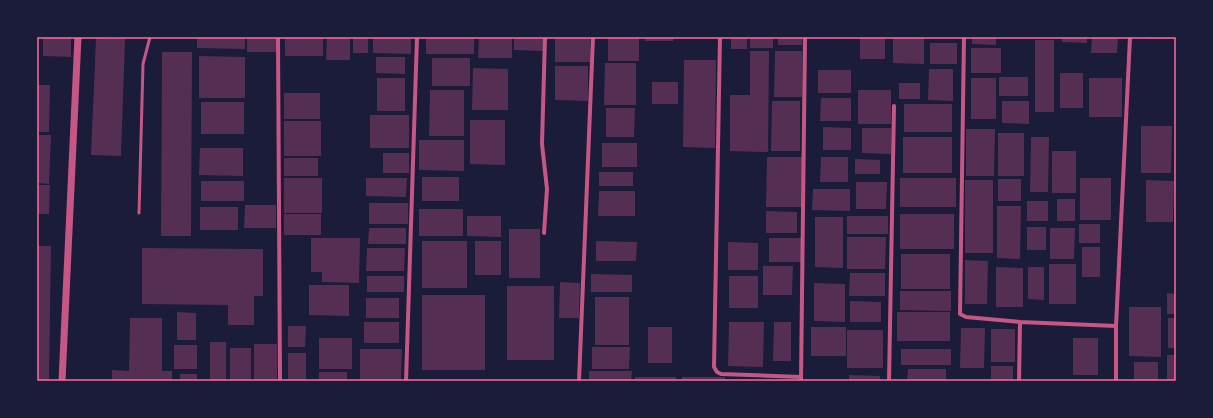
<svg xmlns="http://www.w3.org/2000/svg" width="1213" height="418" viewBox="0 0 1213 418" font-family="Commissioner,sans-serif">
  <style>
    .building { fill: #542f53 }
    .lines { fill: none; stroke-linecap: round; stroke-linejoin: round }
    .service { stroke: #c65784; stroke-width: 3 }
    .minor { stroke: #c65784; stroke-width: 4 }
    .tertiary { stroke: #c65784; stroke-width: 7 }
    .neatline { fill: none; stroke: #ff6b9d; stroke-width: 1.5 }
  </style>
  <rect width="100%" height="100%" fill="#1b1b3a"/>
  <path class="building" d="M43 37H71V57L43 56Z
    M197 37H245V49L197 48Z
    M247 37H277V52H247Z
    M285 37H323V56H285Z
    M327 37H350V60H326Z
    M353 37H368V53H353Z
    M373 37H411V54L373 53Z
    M426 37H474V54H426Z
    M479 37H512V58H478Z
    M514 37H543V51L514 50Z
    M555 37H590V62H555Z
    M608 37H639V61H608Z
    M645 37H674L673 41H645Z
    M731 37H747V49H731Z
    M750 37H773V48H750Z
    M778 37H802V45H778Z
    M860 37H885V59H860Z
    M893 37H924V64L893 63Z
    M972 37H996V45L972 44Z
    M1062 37H1087V43L1062 42Z
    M1092 37H1118L1117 53H1091Z
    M1147 37H1174V39H1147Z
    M96 38 125 39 121 156 91 155Z
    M1035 40H1054V112H1035Z
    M930 43H957V64H930Z
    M971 48H1001V73H971Z
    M750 51H769L768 152 730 151V95H750Z
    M775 51H802V97H774Z
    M162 52H192L191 236H161Z
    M199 56 245 57V98H199Z
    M376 57H405V74L376 73Z
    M432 58H470V86H432Z
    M684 60H716L715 148 683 147Z
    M605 63H636V105H604Z
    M555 66H588V101L555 100Z
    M473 68 508 69V110H472Z
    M929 69H953V101L928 100Z
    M818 70H851V93H818Z
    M1060 73H1083V108H1060Z
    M999 77H1028V96H999Z
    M377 78H405V111H377Z
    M971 78H996V119H971Z
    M1089 78H1122V117H1089Z
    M652 82H678V104H652Z
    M899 83H920V99H899Z
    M37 85H50L49 132H37Z
    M430 90H464V136H429Z
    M858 90H891V124H858Z
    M284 93H320V119H284Z
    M821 98H851V121H820Z
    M772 101H800V151H771Z
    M1002 101H1029V124L1002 123Z
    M201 102H244V134H201Z
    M904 104H952V132H904Z
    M606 108H635L634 137H606Z
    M370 115H409V148H370Z
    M470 120H505V165L470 164Z
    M284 121H321V156H284Z
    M1141 126H1172L1171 173H1141Z
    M823 127 851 128V150H823Z
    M862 128H891V154L862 153Z
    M966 129H995L994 176H966Z
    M998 133H1024V176H998Z
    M37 135H51L49 184 37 183Z
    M903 137H952V173H903Z
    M1031 137H1049L1048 192H1030Z
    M419 140H464V171L419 170Z
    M602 143H637V167H602Z
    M200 148H243V176L199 175Z
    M1052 151H1076V193H1052Z
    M383 153H409V173H383Z
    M767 157H802V207H766Z
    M821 157H848V182H820Z
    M284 158H318V176H284Z
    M855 159 880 160V174H855Z
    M599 172H633V186H599Z
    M422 177H459V201H422Z
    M284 178H322V213H284Z
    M366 178H407L406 197 366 196Z
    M900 178H956V207H900Z
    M1080 178H1111V220H1080Z
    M998 179H1021V201H998Z
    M965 180H993V253H965Z
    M1146 180 1174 181 1173 222H1146Z
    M201 181H244V201H201Z
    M856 182H887L886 209H856Z
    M37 185H50L49 214H37Z
    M813 189H850V211L812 210Z
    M599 191H635V216H598Z
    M1057 199H1075V221H1057Z
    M1027 201H1048V221H1027Z
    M369 203H408V224H369Z
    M245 205H276V228H244Z
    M997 206H1021L1020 259 997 258Z
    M200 207H238V230H200Z
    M419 209H463V236H419Z
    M766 211 797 212V233H766Z
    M284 214H321V235H284Z
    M900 214H954V249H900Z
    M467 216H501V237L467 236Z
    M847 216H888V234H847Z
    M815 217H843V268L815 267Z
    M1079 224H1100V243H1079Z
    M1027 227H1046V250H1027Z
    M369 228H406V244H368Z
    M1050 228H1075L1074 259H1050Z
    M509 229H540V278H509Z
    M847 237H886L885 269H847Z
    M311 238H360L359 283 322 282V272H311Z
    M769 238H803V262H769Z
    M422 241H467V288H422Z
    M475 241H501V275H475Z
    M596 241 637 242 636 261H596Z
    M728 242 758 243V270H728Z
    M37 246H51L49 381H37Z
    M1082 247H1100V277H1082Z
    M142 248 263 249V296H254V325H228V305L142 304Z
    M367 248H405L404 271H366Z
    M901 254H950V289H901Z
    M965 260 988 261 987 304H965Z
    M1049 264H1076V304H1049Z
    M763 266H793L792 295H763Z
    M996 267 1023 268V307H996Z
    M1028 267H1044V300L1028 299Z
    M850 273H885V296H849Z
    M591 274 632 275V292H591Z
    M367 276H404V292H367Z
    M729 276H758V308H729Z
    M560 282 580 283 579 318H559Z
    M814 283 845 284V322L814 321Z
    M309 285H349V316L309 315Z
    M507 286H554V360H507Z
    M900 291H951V311L900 310Z
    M1167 293 1176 294V314H1167Z
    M422 295H485V370H422Z
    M595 297H629V345H595Z
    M366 298H399V318H366Z
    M850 301 881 302V322H850Z
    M1129 307H1161V357L1129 356Z
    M177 312 196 313V340H177Z
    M897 312H950V341H897Z
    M130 318H162V371H172V381H112V370L129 371Z
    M1168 318H1176V348H1168Z
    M364 322H399V343H364Z
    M729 322H764L763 367 728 366Z
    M774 322H791V361H773Z
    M288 326H306L305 347H288Z
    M648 327H672V363H648Z
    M811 327H846V356H811Z
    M961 328H985L984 368H960Z
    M991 329H1015V362H991Z
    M847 330H883V368H847Z
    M319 338H352V369H319Z
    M1073 338H1098V375H1073Z
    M210 342H226V381H210Z
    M254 344H277V381H254Z
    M174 345H197V369H174Z
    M592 347H630L629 369H592Z
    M230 348H251V381H230Z
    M360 349H402L401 381H360Z
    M901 349H951V365H901Z
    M288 353H306V381H288Z
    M1167 355H1176V381H1167Z
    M1134 362H1158V381H1134Z
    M991 366H1013V381H991Z
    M908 369H946V381H907Z
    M589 371H632L631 381H589Z
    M319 372H347V381H319Z
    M180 374H197V381H180Z
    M849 375 880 376V381H849Z
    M635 377H676V381H635Z
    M682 377H725V381H682Z"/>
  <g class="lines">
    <path class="service" d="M139 213 143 64 150 37"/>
    <path class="minor" d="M278 37 280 381
      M720 37 714 367 717 372 721 374 801 377
      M964 37 960 314 966 317 1020 322 1116 326
      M544 233 547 189 542 144 545 37
      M406 381 417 37
      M579 381 593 37
      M801 381 805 37
      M889 381 894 106
      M1019 381 1020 322
      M1116 381V326L1130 37"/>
    <path class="tertiary" d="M62 381 78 37"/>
  </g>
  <rect width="1213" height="418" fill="none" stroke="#1b1b3a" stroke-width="76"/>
  <rect x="38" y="38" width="1137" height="342" class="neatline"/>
</svg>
